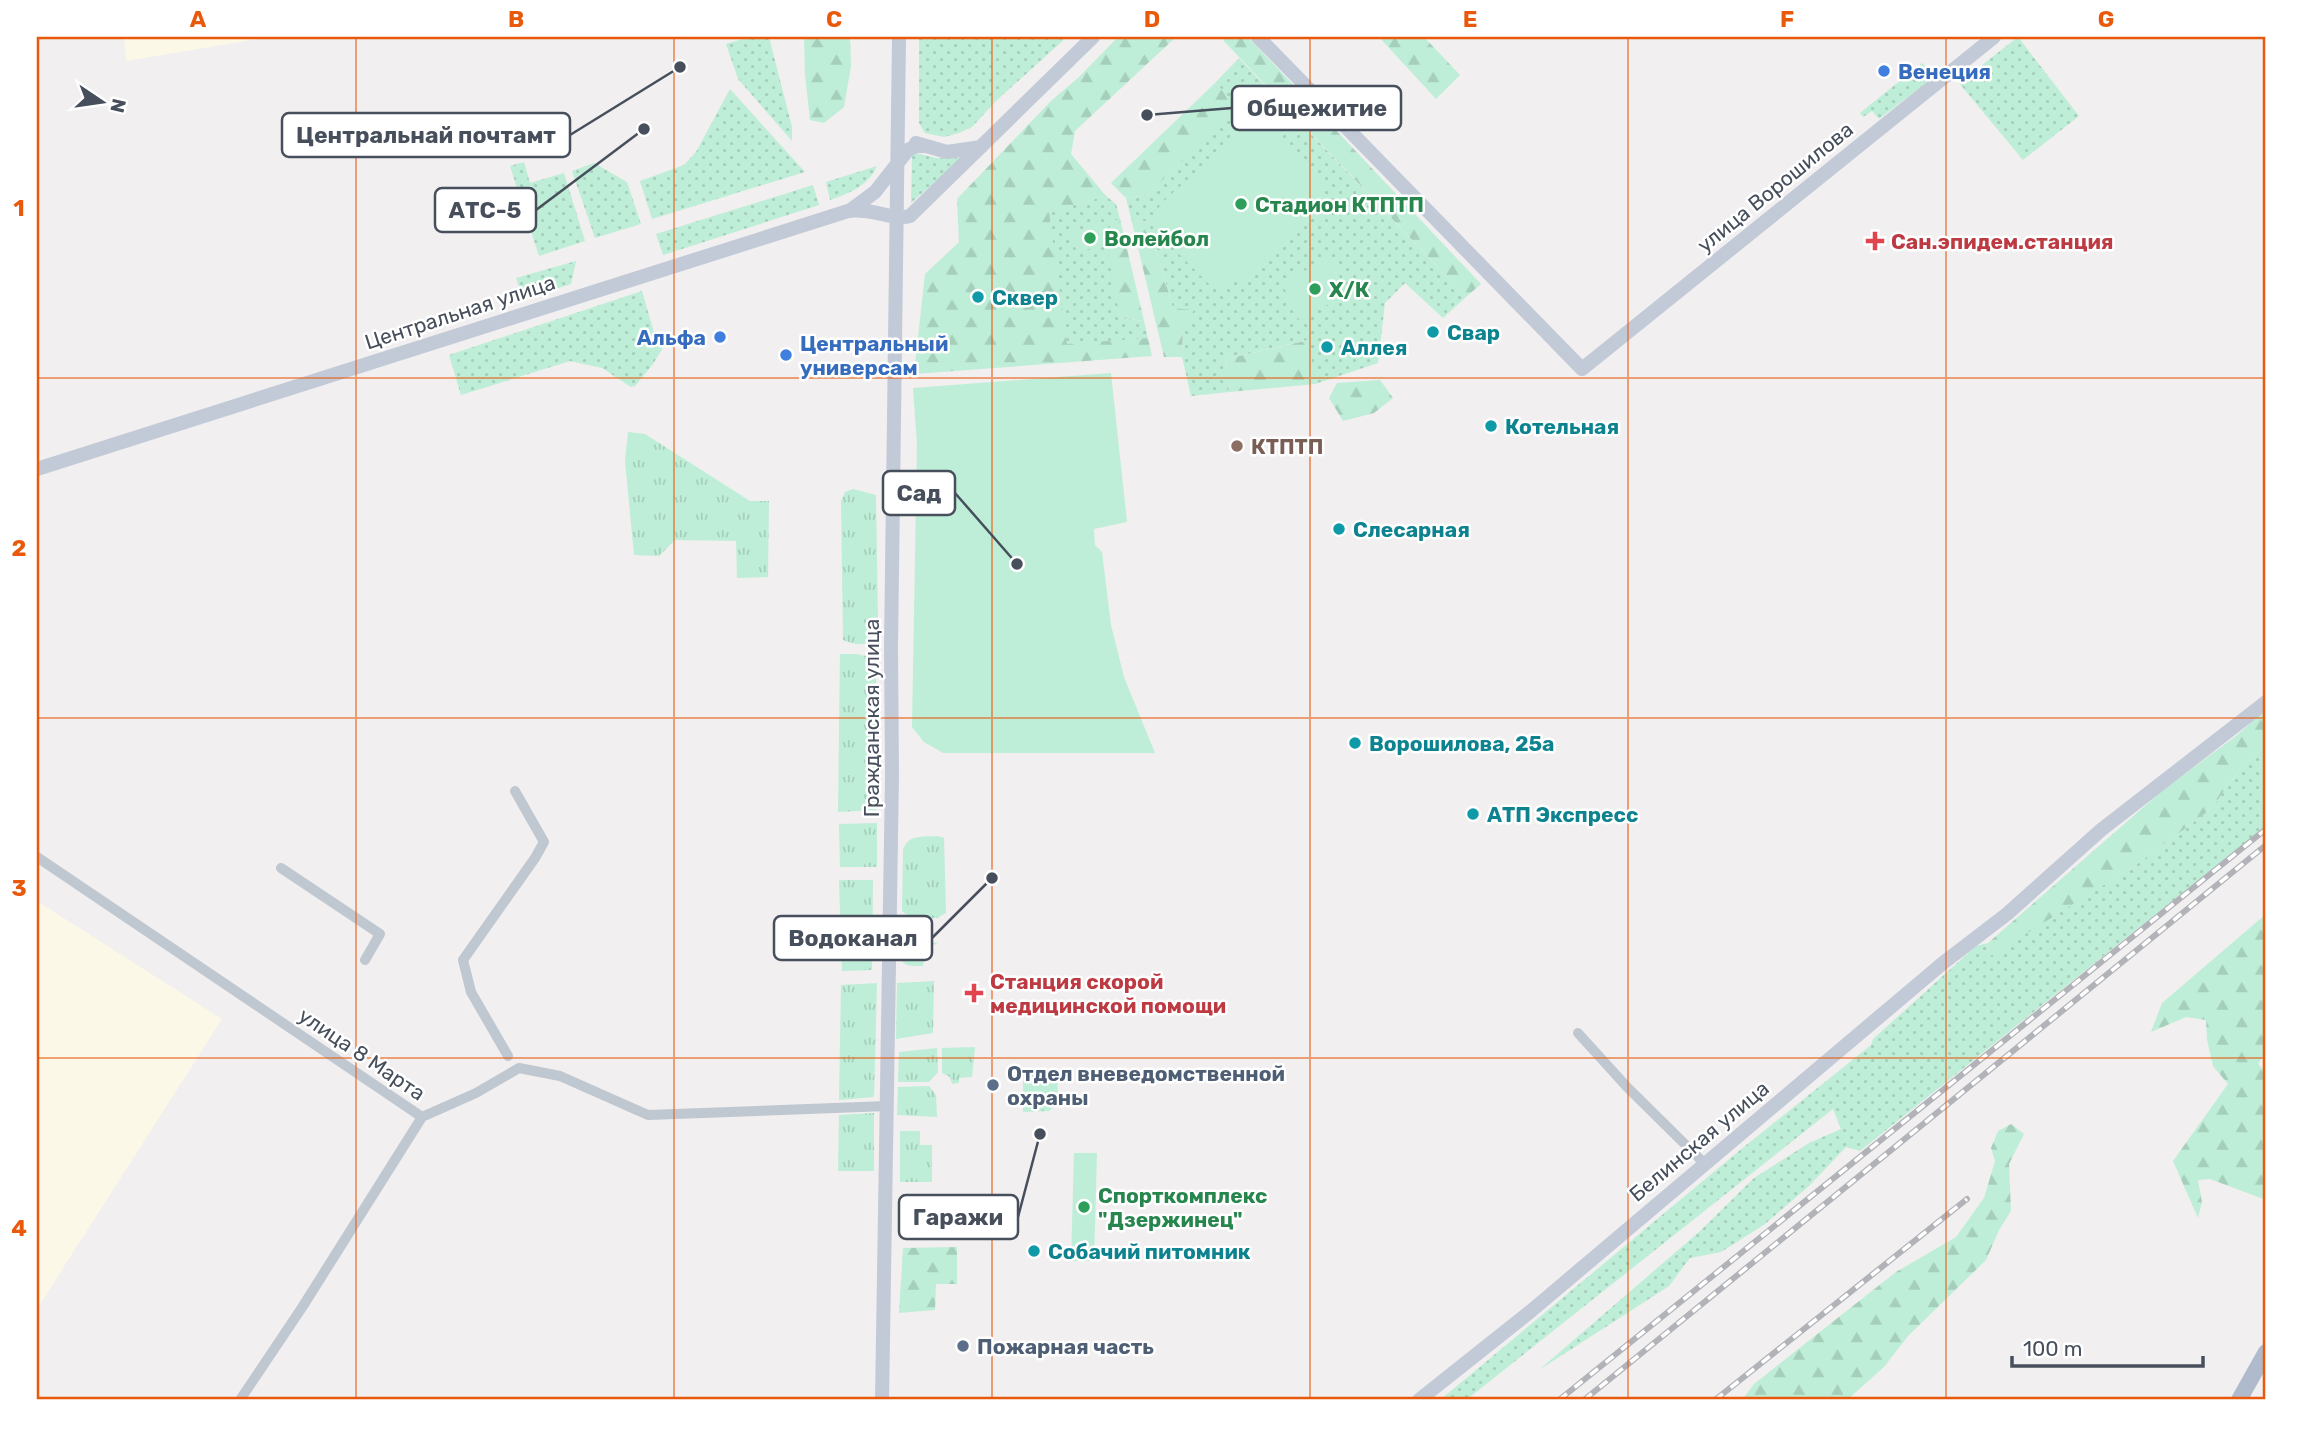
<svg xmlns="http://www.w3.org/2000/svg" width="2303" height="1437" viewBox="0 0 2303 1437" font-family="Rubik,sans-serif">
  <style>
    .commercial { fill: #fcf8e8 }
    .grass { fill: url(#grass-dots) }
    .forest { fill: url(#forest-firs) }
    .park { fill: url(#park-tufts) }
    .garden { fill: #beeed7 }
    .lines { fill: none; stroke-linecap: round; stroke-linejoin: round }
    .street { stroke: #bfc7d0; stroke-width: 10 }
    .secondary { stroke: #c2c9d7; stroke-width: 14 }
    .primary { stroke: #afbacd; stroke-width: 16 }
    .rail-casing { stroke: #b1b3b9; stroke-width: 6 }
    .rail { stroke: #fff; stroke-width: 3.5; stroke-dasharray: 10; stroke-linecap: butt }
    .grid { fill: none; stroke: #e8590c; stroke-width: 2; stroke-opacity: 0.55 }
    .shop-dot { fill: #3f7fe0; stroke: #fff; stroke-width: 2.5 }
    .leisure-dot { fill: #2e9e5b; stroke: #fff; stroke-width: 2.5 }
    .health-dot { fill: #e0444e; stroke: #fff; stroke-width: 2.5 }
    .culture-dot { fill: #0f9aa8; stroke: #fff; stroke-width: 2.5 }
    .education-dot { fill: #8d6e63; stroke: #fff; stroke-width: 2.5 }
    .service-dot { fill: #5c6f8a; stroke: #fff; stroke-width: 2.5 }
    .labels { text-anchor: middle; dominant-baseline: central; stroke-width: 5; stroke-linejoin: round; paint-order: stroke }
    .shop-label { font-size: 21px; font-weight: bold; fill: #366cbe; stroke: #fff; text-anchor: start }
    .street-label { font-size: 21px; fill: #474f5c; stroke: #fff }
    .leisure-label { font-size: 21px; font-weight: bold; fill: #27864d; stroke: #fff; text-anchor: start }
    .health-label { font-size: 21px; font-weight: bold; fill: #be3a42; stroke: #fff; text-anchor: start }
    .culture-label { font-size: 21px; font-weight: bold; fill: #0d838f; stroke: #fff; text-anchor: start }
    .education-label { font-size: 21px; font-weight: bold; fill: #785e54; stroke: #fff; text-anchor: start }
    .service-label { font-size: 21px; font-weight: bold; fill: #4e5e75; stroke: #fff; text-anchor: start }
    .leader { fill: none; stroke: #474f5c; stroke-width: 2.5 }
    .callout-dot { fill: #474f5c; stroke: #fff; stroke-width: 2.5 }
    .callout { fill: #fff; stroke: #474f5c; stroke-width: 2.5 }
    .callout-label { font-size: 23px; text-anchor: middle; font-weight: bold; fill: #474f5c }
    .neatline { fill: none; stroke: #e8590c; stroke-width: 2.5 }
    .grid-label { font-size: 23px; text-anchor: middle; font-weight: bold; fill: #e8590c }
  </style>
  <defs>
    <pattern id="grass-dots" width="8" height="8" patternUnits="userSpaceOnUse" patternTransform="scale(1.75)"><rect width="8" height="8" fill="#beeed7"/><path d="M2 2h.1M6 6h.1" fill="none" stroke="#a5cebb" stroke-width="1.8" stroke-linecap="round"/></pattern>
    <pattern id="forest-firs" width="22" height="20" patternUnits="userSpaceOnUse" patternTransform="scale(1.75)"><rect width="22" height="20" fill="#beeed7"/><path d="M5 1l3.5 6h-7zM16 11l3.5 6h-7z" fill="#a5cebb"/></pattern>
    <pattern id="park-tufts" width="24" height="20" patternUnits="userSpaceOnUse" patternTransform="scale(1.75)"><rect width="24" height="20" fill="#beeed7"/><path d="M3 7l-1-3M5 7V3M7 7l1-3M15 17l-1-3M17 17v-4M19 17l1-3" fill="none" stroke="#a5cebb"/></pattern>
  </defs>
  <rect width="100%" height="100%" fill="#f1efef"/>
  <path class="commercial" d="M124 37H270L126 61Z
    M37 901 222 1019 37 1309Z"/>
  <path class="grass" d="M749 37H769L792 127V141L738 79 726 44Z
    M919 37H1067L997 100 972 127 959 133 944 137 925 133 919 123Z
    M2018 37 2079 116 2023 160 1959 83Z
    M1239 58 1466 297 1443 318 1405 283 1385 303 1378 363 1315 384 1308 340 1226 359 1229 392 1191 396 1182 357 1183 327 1173 308 1148 221 1132 222 1126 198 1147 195 1238 107 1215 83Z
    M1922 63 1929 70 1930 80 1879 119 1872 111 1863 117 1860 113Z
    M730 89 805 172 652 219 640 181 684 165 696 152Z
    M912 152 936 158H962L911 203Z
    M524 162 530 183 564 173 585 241 539 256 510 166Z
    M594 163 627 182 641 224 595 238 572 171Z
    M877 166C868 186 850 193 830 200L826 182Z
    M813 185 819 205 663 255 656 234Z
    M1106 196 1116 204 1120 219 1112 222 1120 318 1144 321 1148 338 1067 345 1048 212Z
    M576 261 571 284 523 300 516 278Z
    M642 291 655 336 672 333 653 364 635 386 631 387 602 368 570 361 461 395 449 355Z
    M2266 745V826L1860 1151 1846 1147 1809 1186 1765 1224 1721 1252 1690 1258 1669 1286 1539 1370 1699 1232 1754 1178 1809 1143 1841 1129 1833 1109 1466 1400H1440L1739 1151 1871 1045 1873 1039 1976 946 1988 943 1989 956 2134 866 2186 828 2212 808 2239 770Z"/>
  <path class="forest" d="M804 37H850L851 66 844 107 824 123 810 120 805 75Z
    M1118 37H1176L1075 131 1071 154 1106 196 1049 212 1067 344 1148 338 1152 356 914 374 925 274 959 242 957 199 1052 100 1078 78Z
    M1226 37H1248L1481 284 1466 297 1223 40Z
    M1379 37H1424L1460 75 1436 99Z
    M1215 83 1239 107 1147 195 1126 198 1111 183Z
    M1120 219 1144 321 1120 318 1105 238 1112 222Z
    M1148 221 1173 308 1194 310 1183 327 1182 357H1164L1132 222Z
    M1309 340 1315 384 1229 392 1226 359Z
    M1380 380 1393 398 1374 413 1343 421 1329 398 1337 383Z
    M2266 709V745L2239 770 2212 808 2186 828 2134 866 1989 957 1988 943 2162 791 2236 736Z
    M2266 914V1052L2258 1064 2266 1072V1200L2210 1179 2198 1180 2202 1202 2198 1218 2173 1161 2228 1084 2213 1066 2207 1040 2206 1020 2186 1017 2151 1032 2162 1003Z
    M2011 1124 2024 1134 2009 1164 2011 1211 1999 1230 1986 1260 1908 1336 1884 1367 1847 1400H1742L1754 1384 1896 1272 1956 1237 1984 1198 1995 1161 1991 1148 1998 1131Z
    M957 1247V1284H936L935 1310 899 1313 903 1248Z"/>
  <path class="park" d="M628 432 645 434 750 501H769L768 577 737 578 736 541 675 540 659 556 634 555 625 461Z
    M853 489 876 495 878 622C873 644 865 649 843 640L841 501 845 492Z
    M840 654H856L876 658 877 810 838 812Z
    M877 823V867H840L839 824Z
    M938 836 944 838 946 913 937 918 912 919 902 911 903 850C908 834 923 837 938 836Z
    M839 880H873L872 970 842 971Z
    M903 939 938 943 925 949 923 966C898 967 899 961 903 939Z
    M934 981 933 1033 896 1039 897 983Z
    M877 983 874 1097 839 1100 841 985Z
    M975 1047 972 1077 959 1078V1083L952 1084 950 1077 942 1073V1048Z
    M937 1048 938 1072 929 1082H898L899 1052Z
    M1023 1069H1057L1058 1104 1049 1111 1023 1112Z
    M929 1086 936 1095 937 1117 897 1115 898 1087Z
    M874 1113V1171H838L839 1115Z
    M900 1131H920V1145H932V1182H900Z
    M932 1195 933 1234 902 1236V1196Z"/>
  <path class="garden" d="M1262 121 1322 185 1324 193 1323 202 1241 280 1220 287 1209 284 1163 238 1156 218 1159 207 1166 199 1247 126Z
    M1106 222 1110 242 1077 253 1071 233Z
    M1330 257 1348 294 1299 320 1282 283Z
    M1111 373 1127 522 1094 529 1095 545 1102 552 1111 625 1124 677 1155 753H943L924 742 912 727 917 445 913 388Z
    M1074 1153H1097L1094 1261H1071Z"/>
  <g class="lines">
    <path class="street" d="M37 857 422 1117 303 1306 240 1400
      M281 868 380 934 365 960
      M1578 1033 1627 1087 1705 1164
      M508 1056 471 992 463 960 535 858 544 842 515 791
      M422 1117 476 1093 519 1068 560 1076 648 1115 887 1106"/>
    <path class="secondary" d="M1258 37 1582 369 1994 37
      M916 143 947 152 981 147
      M852 209 875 192 908 150 916 146H924
      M37 469 848 211C870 207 893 221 910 216L1093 37
      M882 1400 892 776 891 647 899 37
      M1419 1400 1531 1311 1943 963 2007 914 2101 830 2266 702"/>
    <path class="primary" d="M2239 1400 2266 1352"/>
    <defs>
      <path id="rail" d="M1559 1400 2266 829
        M1584 1400 2266 845
        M1715 1400 1967 1199"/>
    </defs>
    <use href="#rail" class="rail-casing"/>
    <use href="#rail" class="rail"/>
  </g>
  <path class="grid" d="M356 37V1400M674 37V1400M992 37V1400M1310 37V1400M1628 37V1400M1946 37V1400M37 378H2266M37 718H2266M37 1058H2266"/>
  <g class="shop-dot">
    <circle cx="1884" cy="71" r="7"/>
    <circle cx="720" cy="337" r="7"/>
    <circle cx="786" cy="355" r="7"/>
  </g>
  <g class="leisure-dot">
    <circle cx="1241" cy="204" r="7"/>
    <circle cx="1090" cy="238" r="7"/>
    <circle cx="1315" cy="289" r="7"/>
    <circle cx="1084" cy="1207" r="7"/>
  </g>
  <g class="health-dot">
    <path d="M1871.5 230.5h7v7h7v7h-7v7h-7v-7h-7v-7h7z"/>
    <path d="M970.5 982.5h7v7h7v7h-7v7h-7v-7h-7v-7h7z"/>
  </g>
  <g class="culture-dot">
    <circle cx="978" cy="297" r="7"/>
    <circle cx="1433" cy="332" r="7"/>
    <circle cx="1327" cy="347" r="7"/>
    <circle cx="1491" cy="426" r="7"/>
    <circle cx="1339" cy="529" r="7"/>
    <circle cx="1355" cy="743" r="7"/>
    <circle cx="1473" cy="814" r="7"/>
    <circle cx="1034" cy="1251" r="7"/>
  </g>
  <circle class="education-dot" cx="1237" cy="446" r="7"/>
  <g class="service-dot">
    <circle cx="993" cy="1085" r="7"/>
    <circle cx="963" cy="1346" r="7"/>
  </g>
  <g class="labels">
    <g class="shop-label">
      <text x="1898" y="71">Венеция</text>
      <text x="706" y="337" text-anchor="end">Альфа</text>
      <text x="800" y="343">Центральный<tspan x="800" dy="24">универсам</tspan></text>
    </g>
    <g class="street-label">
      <text transform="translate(1775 187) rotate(-39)">улица Ворошилова</text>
      <text transform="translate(460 312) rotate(-18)">Центральная улица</text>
      <text transform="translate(871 718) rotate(-90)">Гражданская улица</text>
      <text transform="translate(362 1054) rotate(34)">улица 8 Марта</text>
      <text transform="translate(1699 1141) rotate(-40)">Белинская улица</text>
    </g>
    <g class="leisure-label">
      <text x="1255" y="204">Стадион КТПТП</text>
      <text x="1104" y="238">Волейбол</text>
      <text x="1329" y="289">Х/К</text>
      <text x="1098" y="1195">Спорткомплекс<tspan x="1098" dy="24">"Дзержинец"</tspan></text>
    </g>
    <g class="health-label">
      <text x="1891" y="241">Сан.эпидем.станция</text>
      <text x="990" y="981">Станция скорой<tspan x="990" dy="24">медицинской помощи</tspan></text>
    </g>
    <g class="culture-label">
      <text x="992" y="297">Сквер</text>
      <text x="1447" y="332">Свар</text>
      <text x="1341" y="347">Аллея</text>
      <text x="1505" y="426">Котельная</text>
      <text x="1353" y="529">Слесарная</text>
      <text x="1369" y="743">Ворошилова, 25а</text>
      <text x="1487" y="814">АТП Экспресс</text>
      <text x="1048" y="1251">Собачий питомник</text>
    </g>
    <g class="education-label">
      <text x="1251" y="446">КТПТП</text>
    </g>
    <g class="service-label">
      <text x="1007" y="1073">Отдел вневедомственной<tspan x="1007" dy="24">охраны</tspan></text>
      <text x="977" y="1346">Пожарная часть</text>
    </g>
  </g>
  <path class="leader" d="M1147 115L1232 108M680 67L570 135M644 129L536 210M1017 564L955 493M992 878L932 938M1040 1134L1018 1217"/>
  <g class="callout-dot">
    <circle cx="1147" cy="115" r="7"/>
    <circle cx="680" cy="67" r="7"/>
    <circle cx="644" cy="129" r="7"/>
    <circle cx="1017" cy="564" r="7"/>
    <circle cx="992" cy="878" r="7"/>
    <circle cx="1040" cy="1134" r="7"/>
  </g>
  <g class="callout">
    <rect x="1232" y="86" width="169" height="44" rx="7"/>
    <rect x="282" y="113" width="288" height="44" rx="7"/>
    <rect x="435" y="188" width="101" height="44" rx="7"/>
    <rect x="883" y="471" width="72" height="44" rx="7"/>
    <rect x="774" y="916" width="158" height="44" rx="7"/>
    <rect x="899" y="1195" width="119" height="44" rx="7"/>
  </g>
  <g class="callout-label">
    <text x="1317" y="116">Общежитие</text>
    <text x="426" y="143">Центральнай почтамт</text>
    <text x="485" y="218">АТС-5</text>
    <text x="919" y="501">Сад</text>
    <text x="853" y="946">Водоканал</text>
    <text x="958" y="1225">Гаражи</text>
  </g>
  <rect width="2303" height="1437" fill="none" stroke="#ffffff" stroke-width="77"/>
  <g transform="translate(102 102) rotate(103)" stroke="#ffffff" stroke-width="5" paint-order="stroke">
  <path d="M0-5L12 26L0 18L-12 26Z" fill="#474f5c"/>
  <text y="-10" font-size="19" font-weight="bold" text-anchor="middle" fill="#474f5c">N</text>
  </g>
  <path d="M2012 1356v10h191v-10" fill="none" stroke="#474f5c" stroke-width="3.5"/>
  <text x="2023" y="1356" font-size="21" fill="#474f5c" stroke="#ffffff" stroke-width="5" paint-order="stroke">100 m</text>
  <rect x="38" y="38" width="2226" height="1360" class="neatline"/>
  <g class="grid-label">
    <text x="198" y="27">A</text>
    <text x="516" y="27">B</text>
    <text x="834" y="27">C</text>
    <text x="1152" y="27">D</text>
    <text x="1470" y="27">E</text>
    <text x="1787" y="27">F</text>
    <text x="2106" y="27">G</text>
    <text x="19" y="216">1</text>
    <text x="19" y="556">2</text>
    <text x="19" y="896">3</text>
    <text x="19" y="1236">4</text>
  </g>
</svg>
